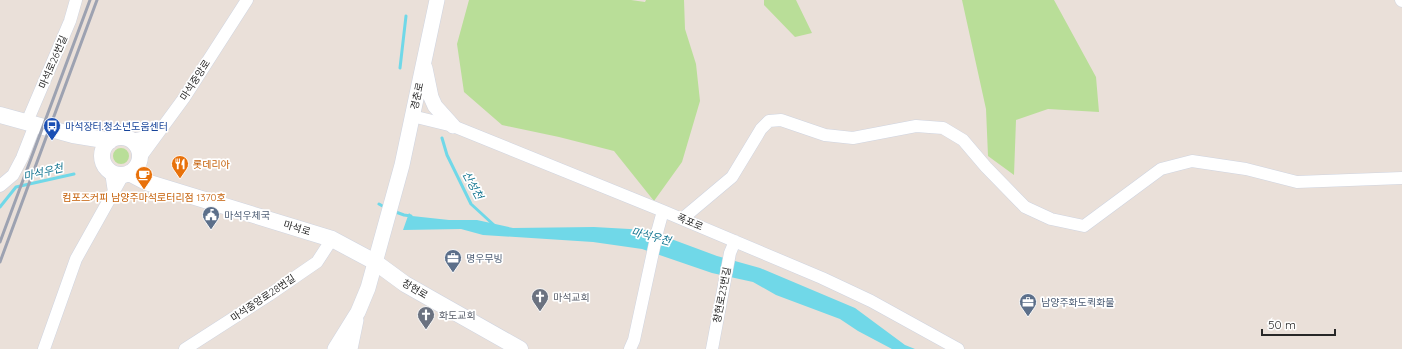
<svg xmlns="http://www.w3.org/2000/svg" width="1402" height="349" viewBox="0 0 1402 349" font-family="Quicksand,'Noto Sans KR',sans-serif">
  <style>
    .green { fill: #b9de98 }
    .water { fill: #70d8e8 }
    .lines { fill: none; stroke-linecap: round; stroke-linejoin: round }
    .stream { stroke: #70d8e8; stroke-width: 3 }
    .minor-casing { stroke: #cfd4e0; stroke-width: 13 }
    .tertiary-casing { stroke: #cfd4e0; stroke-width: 16 }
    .secondary-casing { stroke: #cfd4e0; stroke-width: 17 }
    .minor { stroke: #fff; stroke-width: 12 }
    .tertiary { stroke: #fff; stroke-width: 15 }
    .secondary { stroke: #fff; stroke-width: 16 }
    .rail { stroke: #9da2b1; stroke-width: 3 }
    .labels { text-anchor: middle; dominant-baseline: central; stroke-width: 3.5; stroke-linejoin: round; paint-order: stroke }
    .street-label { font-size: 10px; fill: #272727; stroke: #fff }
    .transit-label { font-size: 10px; fill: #164399; stroke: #fff; text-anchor: start }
    .food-label { font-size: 10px; fill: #c56008; stroke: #fff; text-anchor: start }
    .service-label { font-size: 10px; fill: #4e5e75; stroke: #fff; text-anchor: start }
    .worship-label { font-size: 10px; fill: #5b616d; stroke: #fff; text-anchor: start }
    .water-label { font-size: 11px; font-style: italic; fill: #137590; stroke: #fff }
  </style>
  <rect width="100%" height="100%" fill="#eae0d9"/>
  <path class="green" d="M469 0H631L645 2 646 0H684L685 29 696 64 700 101 682 162 654 201 614 151 559 137 502 125 464 92 457 44Z
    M764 0H796L812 33 795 37 764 5Z
    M962 0H1054L1096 77 1099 112 1048 109 1016 120 1014 175 988 156 986 109Z
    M113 156a8 8 0 1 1 16 0a8 8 0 1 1-16 0Z"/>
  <path class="water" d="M409 213 412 216 449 220H477L513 228 594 227 647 230 717 256 760 268 855 308 905 345 915 349H892L858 331 840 319 776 295 753 282 712 273 642 249 593 242 483 235 461 229 403 230Z"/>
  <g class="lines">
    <path class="stream" d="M400 68 406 16
      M442 138 447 155 471 204 495 226
      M379 204 386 208
      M0 207 16 187 74 174
      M393 211 404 215 411 216"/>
    <defs>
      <path id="minor" d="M1401 0 1402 1
        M412 116 453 126 663 211 822 278 871 301 958 349
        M27 122 70 21 76 0
        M131 140 154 135 160 130
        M140 158 184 98 247 0
        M111 172 114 192
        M0 186 13 175 22 158 35 125
        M682 219 732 177 761 129 769 121 781 120 825 135 853 138 916 126 943 128 963 140 986 167 1025 207 1051 219 1084 226 1161 169 1192 161 1246 169 1297 182 1402 178
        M44 349 76 259 123 175
        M185 349 269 295 317 262 332 239
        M630 349 634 340 658 229 663 211
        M712 349 730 253 735 241"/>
      <path id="tertiary" d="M425 68 431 97 435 106 453 126
        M335 349 358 312 368 288 402 165 437 0
        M350 349 356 320"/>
      <path id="secondary" d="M0 115 73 135 110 141
        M102 156a19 19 0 1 1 38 0a19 19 0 1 1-38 0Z
        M129 173 146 182 332 239 375 262 405 284 520 349"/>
    </defs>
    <use href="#minor" class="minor-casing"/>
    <use href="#tertiary" class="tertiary-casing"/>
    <use href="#secondary" class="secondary-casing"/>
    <use href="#minor" class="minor"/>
    <use href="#tertiary" class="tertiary"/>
    <use href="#secondary" class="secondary"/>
    <path class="rail" d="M0 242 90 0
      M0 262 97 0"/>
  </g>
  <defs>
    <symbol id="bus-pin" viewBox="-11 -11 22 30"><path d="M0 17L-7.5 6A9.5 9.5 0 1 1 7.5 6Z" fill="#1a4fb4" stroke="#fff"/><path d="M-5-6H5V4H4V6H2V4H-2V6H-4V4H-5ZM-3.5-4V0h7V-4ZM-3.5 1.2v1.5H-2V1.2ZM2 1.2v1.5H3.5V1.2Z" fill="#fff"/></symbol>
    <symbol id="restaurant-pin" viewBox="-11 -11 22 30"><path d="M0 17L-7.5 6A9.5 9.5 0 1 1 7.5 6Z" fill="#e8710a" stroke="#fff"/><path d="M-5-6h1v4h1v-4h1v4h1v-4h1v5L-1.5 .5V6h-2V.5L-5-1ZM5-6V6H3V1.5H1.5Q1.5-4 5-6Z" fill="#fff"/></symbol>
    <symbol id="cafe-pin" viewBox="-11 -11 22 30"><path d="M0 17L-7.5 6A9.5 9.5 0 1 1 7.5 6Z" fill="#e8710a" stroke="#fff"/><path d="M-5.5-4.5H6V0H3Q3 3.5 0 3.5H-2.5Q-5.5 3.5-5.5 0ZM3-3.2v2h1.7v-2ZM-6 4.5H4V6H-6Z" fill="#fff"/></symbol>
    <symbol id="civic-pin" viewBox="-11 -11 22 30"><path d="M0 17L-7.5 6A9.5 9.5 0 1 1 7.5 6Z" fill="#5c6f8a" stroke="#fff"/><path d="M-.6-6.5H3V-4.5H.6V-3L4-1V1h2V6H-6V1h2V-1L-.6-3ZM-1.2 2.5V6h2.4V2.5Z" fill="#fff"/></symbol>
    <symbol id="office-pin" viewBox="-11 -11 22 30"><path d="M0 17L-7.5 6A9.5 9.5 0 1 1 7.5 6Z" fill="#5c6f8a" stroke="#fff"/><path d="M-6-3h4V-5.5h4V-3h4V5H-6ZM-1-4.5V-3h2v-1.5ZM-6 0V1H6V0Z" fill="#fff"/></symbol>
    <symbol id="church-pin" viewBox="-11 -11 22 30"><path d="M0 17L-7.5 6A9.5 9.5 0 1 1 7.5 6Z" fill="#6b7280" stroke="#fff"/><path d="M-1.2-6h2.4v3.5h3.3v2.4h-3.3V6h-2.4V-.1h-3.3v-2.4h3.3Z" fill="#fff"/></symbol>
  </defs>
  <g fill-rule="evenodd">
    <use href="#bus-pin" x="42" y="116" width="20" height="27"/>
    <use href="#restaurant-pin" x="170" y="154" width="20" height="27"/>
    <use href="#cafe-pin" x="134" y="165" width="20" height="27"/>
    <use href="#civic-pin" x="201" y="205" width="20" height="27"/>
    <use href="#office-pin" x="443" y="248" width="20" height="27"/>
    <use href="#church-pin" x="530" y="287" width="20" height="27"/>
    <use href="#office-pin" x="1018" y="292" width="20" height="27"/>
    <use href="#church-pin" x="416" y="305" width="20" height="27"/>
  </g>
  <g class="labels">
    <g class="street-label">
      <text transform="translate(53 62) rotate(-67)">마석로26번길</text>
      <text transform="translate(195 80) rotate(-57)">마석중앙로</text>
      <text transform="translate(417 96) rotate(-78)">경춘로</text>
      <text transform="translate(690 222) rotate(23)">폭포로</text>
      <text transform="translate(297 228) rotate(17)">마석로</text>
      <text transform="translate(415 289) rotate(31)">창현로</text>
      <text transform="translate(722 295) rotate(-79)">창현로23번길</text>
      <text transform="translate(263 298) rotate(-34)">마석중앙로28번길</text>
    </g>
    <g class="transit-label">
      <text x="65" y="126">마석장터.청소년도움센터</text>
    </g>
    <g class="food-label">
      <text x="193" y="164">롯데리아</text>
      <text x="144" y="197" text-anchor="middle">컴포즈커피 남양주마석로터리점 1370호</text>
    </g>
    <g class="service-label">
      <text x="224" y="215">마석우체국</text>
      <text x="466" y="258">명우무빙</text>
      <text x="1041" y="302">남양주화도퀵화물</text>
    </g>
    <g class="worship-label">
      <text x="553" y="297">마석교회</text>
      <text x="439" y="315">화도교회</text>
    </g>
    <g class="water-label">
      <text transform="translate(43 172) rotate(-13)">마석우천</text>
      <text transform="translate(473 185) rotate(61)">산성천</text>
      <text transform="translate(651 236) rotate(15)">마석우천</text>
    </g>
  </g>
  <path d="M1262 329v6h73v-6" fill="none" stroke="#272727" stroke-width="2"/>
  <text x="1268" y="329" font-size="12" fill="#272727" stroke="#ffffff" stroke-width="3" paint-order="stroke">50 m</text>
</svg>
